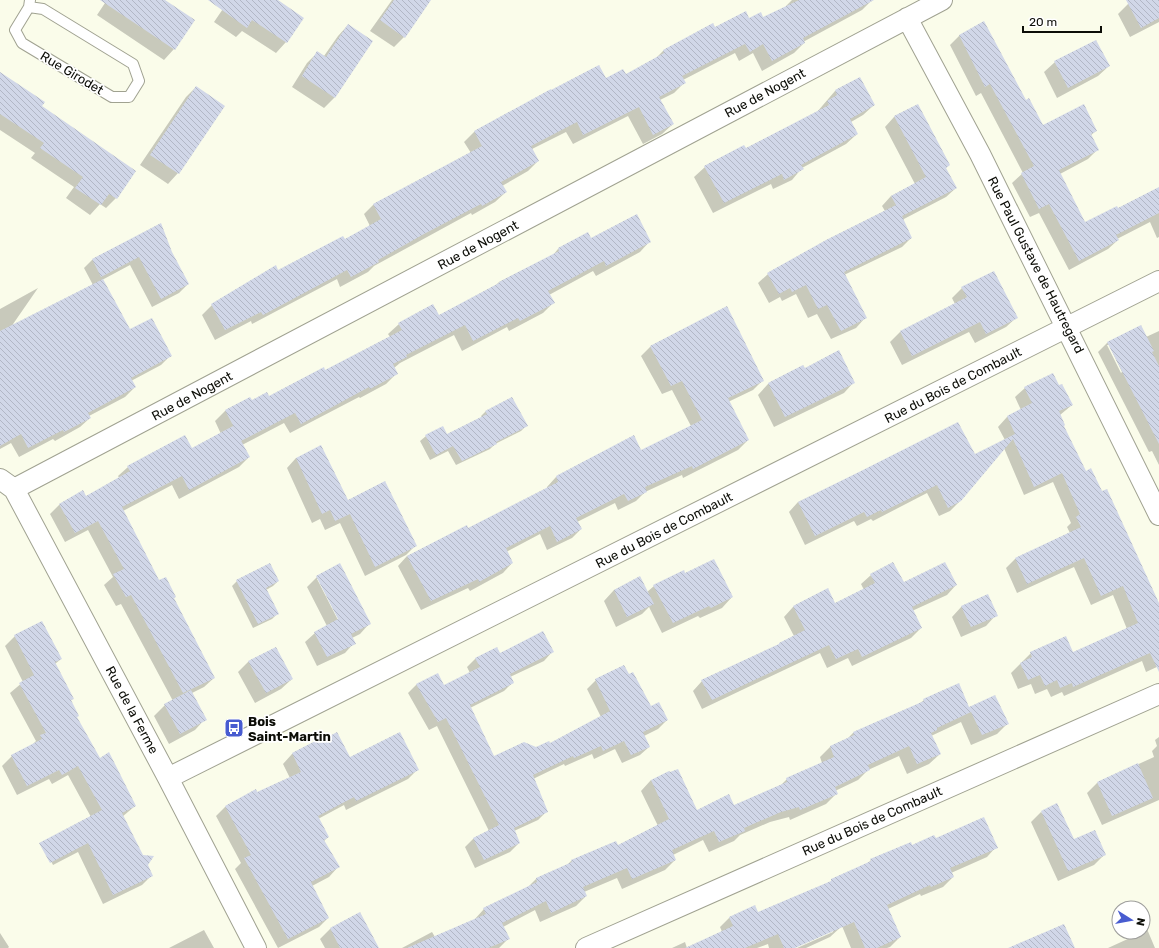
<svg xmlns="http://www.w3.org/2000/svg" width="1159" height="948" viewBox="0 0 1159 948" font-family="Rubik,sans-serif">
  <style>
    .shadow { fill: #0003; fill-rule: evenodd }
    .building { fill: url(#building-back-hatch) }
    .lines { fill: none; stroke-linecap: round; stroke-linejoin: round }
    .service-casing { stroke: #a0a291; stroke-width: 12 }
    .minor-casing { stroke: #a0a291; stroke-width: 22 }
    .service { stroke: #fff; stroke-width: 10 }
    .minor { stroke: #fff; stroke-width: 20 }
    .labels { text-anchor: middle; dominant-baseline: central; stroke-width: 3.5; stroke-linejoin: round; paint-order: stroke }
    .street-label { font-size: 13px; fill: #0c0d07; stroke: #fff }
    .poi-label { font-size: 13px; font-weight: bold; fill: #0c0d07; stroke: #fff; text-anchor: start }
  </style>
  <defs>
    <pattern id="building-back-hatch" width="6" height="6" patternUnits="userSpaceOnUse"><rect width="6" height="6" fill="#d1d7e8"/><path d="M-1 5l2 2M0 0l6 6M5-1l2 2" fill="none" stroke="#b2b7c6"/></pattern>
  </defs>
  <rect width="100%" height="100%" fill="#fafcea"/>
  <path class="shadow" d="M107 0H163L194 21 174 49 164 60 97 15Z
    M229 0H276L286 42 276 53 242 31 236 37 214 22Z
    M392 0H430L404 37 394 47 370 31Z
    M792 0H872L862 10 803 42 804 43 794 53 762 71 753 53 739 61 735 53 683 80 684 83 674 93 660 100 673 124 662 134 643 144 628 116 573 144 566 132 532 149 538 161 528 171 502 186 506 192 495 202 472 215 471 213 374 266 368 272 340 287 337 279 252 324 251 321 215 340 202 315 212 305 278 271 344 241 370 226 364 214 374 204 471 153 464 142 475 131 606 80 625 75 654 60 663 51 715 28 749 19 763 18 787 7 786 6Z
    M1135 0H1159V22L1130 37 1118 14 1128 4Z
    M984 23 1025 102 1043 126 1096 131 1090 136 1097 150 1088 159 1060 174 1085 223 1117 209 1159 188V237L1157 238 1150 222 1117 239 1118 240 1108 249 1069 270 1039 213 1030 217 1012 183 1023 173 981 93 976 96 950 45 959 36Z
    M348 25 372 41 334 98 324 108 292 87 307 63 318 52 324 56 338 36Z
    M1055 62 1109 66 1098 76 1057 98 1044 72Z
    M0 73 40 106 116 198 106 208 100 204 90 215 66 198 74 187 31 158 35 153 0 130Z
    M196 87 178 173 168 184 140 165 186 97Z
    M835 91 874 105 863 115 851 122 857 134 846 144 802 168 792 180 773 189 771 184 713 213 694 177 705 167 746 149 817 112Z
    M918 105 949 165 945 169 956 188 946 197 902 220 911 238 902 247 844 275 865 318 856 328 831 339 817 314 808 318 796 294 782 301 780 297 769 303 758 283 768 274 885 211 882 206 891 196 915 184 885 127 894 117Z
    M160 224 171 252 188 284 179 293 152 307 130 265 102 280 129 330 170 356 161 365 131 381 135 387 125 397 89 416 90 418 80 427 55 441 53 439 19 457 11 443 0 449V309L38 288 11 327 93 285 84 268 92 260Z
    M591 239 650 241 640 252 596 276 593 271 549 295 553 303 543 313 509 331 507 327 462 351 454 335 400 363 394 368 397 373 386 384 360 398 359 397 290 433 284 423 242 445 249 457 239 467 179 499 172 485 123 511 159 581 175 597 173 599 214 678 204 687 192 693 205 719 195 730 169 744 154 716 165 705 173 701 121 604 116 606 104 585 113 577 88 530 65 542 50 514 60 504 86 498 120 479 118 476 128 467 192 449 221 434 215 421 225 411 250 398 251 402 269 398 325 371 390 337 388 334 399 324 438 317 496 285 499 282 553 255 558 249Z
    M962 288 1017 317 1006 327 975 343 969 332 902 365 890 342 900 332 955 304 952 298Z
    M727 308 763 380 753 390 728 402 748 440 738 450 683 478 682 475 645 492 636 501 618 510 615 503 577 522 581 529 572 538 547 550 540 534 506 552 512 563 503 573 470 591 468 588 421 610 398 566 407 556 468 530 548 488 547 487 556 477 633 437 641 451 691 426 672 390 662 394 641 356 650 347Z
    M1141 326 1146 337 1159 331V465L1152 451 1149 452 1098 352 1107 343ZM1107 345H1109L1122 372 1121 373Z
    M803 367 804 369 854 382 844 393 774 427 758 395 768 384Z
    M1059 386 1072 405 1060 415 1063 426 1085 472 1159 606V666L1146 672 1142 661 1064 696 1062 692 1051 697 1047 689 1035 694 1031 684 1018 689 1011 673 1031 653 1072 654 1127 629 1113 595 1091 605 1074 567 1017 593 1006 568 1015 559 1070 533 1067 527 1071 523 1053 482 1024 495 1004 448 960 501 950 511 939 516 927 493 873 521 871 519 857 526 854 521 805 545 789 512 798 502 861 472 974 455 1005 440 998 427 1007 417 1021 410 1015 397 1025 388Z
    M486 411 526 426 521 431 495 444 490 449 456 465 448 451 430 460 420 441 426 436 443 427 447 436 482 418 481 416Z
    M296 458 347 502 416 545 406 555 365 576 340 523 325 530 320 519 312 523 287 468Z
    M685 574 732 597 722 608 700 618 698 616 662 633 649 607 642 614 616 627 604 601 614 590 640 577 647 592 654 586Z
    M871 575 904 583 956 585 947 595 912 611 921 628 911 638 852 666 848 658 827 668 820 653 702 709 693 691 702 681 777 646 794 636 784 617 793 607 828 590 835 605 864 590 861 584Z
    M317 577 369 624 360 634 352 638 354 643 345 653 317 666 305 642 315 633 327 626 307 587ZM317 579H319L342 623 340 624Z
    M237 581H278L273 586 266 590 277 614 272 619 253 628 232 586Z
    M962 606 996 615 986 626 961 637 952 617Z
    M15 636 61 659 55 664 73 699 70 701 76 717 99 759 135 806 122 817 152 875 142 885 103 904 78 852 53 865 44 847 91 817 68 775 52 784 49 779 17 795 2 766 12 756 31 746 36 741 10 693 23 682 5 646Z
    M552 652 544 661 510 677 513 682 504 691 470 708 494 757 550 744 601 717 587 689 596 680 650 707 667 720 658 729 644 736 649 747 640 755 622 763 615 749 594 759 592 754 565 766 564 764 533 779 547 811 538 820 514 831 519 843 510 852 475 868 465 847 474 838 489 831 437 726 429 730 408 693 417 684 443 687 470 673 467 667 476 658 499 654Z
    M249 661 292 679 281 689 255 703 238 672Z
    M924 700 968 708 1007 724 997 734 971 745 961 722 931 736 940 754 929 764 907 774 899 756 868 770 858 780 835 791 837 793 826 804 790 820 789 817 770 822 740 835 734 841 709 852 703 840 673 855 675 860 665 870 622 889 617 878 584 892 586 896 576 906 540 922 535 910 503 927 509 938 499 948H402L432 932 435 937 474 920 484 909 528 887 536 879 566 866 572 860 617 847 658 826 641 791 651 780 697 812 733 807 780 786 787 779 822 763 820 757 830 747 847 739 853 733 919 704Z
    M324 737 350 758 418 769 408 779 346 810 344 805 318 819 328 837 324 841 338 867 329 877 312 886 328 918 319 927 278 948 235 869 241 863 216 816 225 807 255 790 257 794 290 778 283 764 292 754Z
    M1159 737V800L1102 825 1087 793 1097 783 1154 757 1152 751 1157 746 1155 740Z
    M1041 812 1074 840 1104 855 1094 865 1058 881 1031 822Z
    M935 839 996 847 987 857 951 873 953 877 943 887 921 896 920 894 888 909 900 937 890 947 887 948H851L842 926 830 937 806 948H797L833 932V930L792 948H769L768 944 757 948H720L723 934 720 927 730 917 758 913 831 882 867 864 871 860Z
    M360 913 378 948H325L320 939 330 929Z
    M1147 929 1155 948H1108L1143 932Z
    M204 930 214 948H169Z
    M0 933 9 947 8 948H0Z
    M685 942 687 948H672Z"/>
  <path class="building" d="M100 0H165L195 20 175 50Z
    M208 0H278L304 18 287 43 252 20 247 28Z
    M394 0H431L405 38 380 20Z
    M799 0H874L803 38 805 43 772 61 763 44 750 52 745 44 682 76 686 83 659 97 674 124 653 135 639 107 583 135 577 122 531 146 539 161 501 182 507 192 482 206 481 204 424 234 378 260 379 262 351 277 347 270 263 315 261 312 225 330 211 304 276 265 278 270 343 236 345 239 381 219 373 204 482 146 474 131 551 89V90L599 65 606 78 623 69 626 74 664 53 663 50 713 23 715 27 746 11 749 18 761 12 763 17Z
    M1126 0H1159V18L1141 28Z
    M984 21 1026 100 1029 98 1043 125 1084 104 1097 131 1091 134 1099 150 1059 170 1085 222 1117 206 1118 208 1159 187V213L1116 235 1119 240 1079 261 1049 204 1039 209 1021 173 1034 166 990 84 985 87 959 35Z
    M348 24 373 41 335 98 302 76 317 51 326 57Z
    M1096 40 1110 66 1068 88 1054 61Z
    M0 72 45 102 42 106 136 171 117 199 109 194 101 205 75 188 83 177 40 148 44 143 0 114Z
    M860 77 875 105 850 119 858 134 801 165 804 169 784 180 782 174 724 203 704 166 744 145 746 148 829 105 827 101 837 95 835 90Z
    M196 86 225 106 179 174 150 155Z
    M918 104 950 165 946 168 957 188 902 216 912 238 844 272 867 318 841 331 827 305 818 309 806 285 792 292 790 288 779 294 767 273 826 240 896 205 891 196 926 177 894 116Z
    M637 214 651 242 606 266 604 261 548 291 555 303 520 321 518 318 473 341 465 325 406 355 407 357 393 364 398 374 370 389 369 387 301 424 295 413 241 441 225 410 250 397 252 400 267 392 269 396 324 367 325 370 402 330 398 323 433 304 439 315 499 283V282L559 251 558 248 588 232 591 238Z
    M161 223 172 252 189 284 161 299 139 257 101 277 92 259Z
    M994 271 1018 318 986 334 980 322 912 356 900 331 967 297 961 287Z
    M103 279 130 329 152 318 172 356 131 378 136 387 88 413 91 418 64 432 63 430 28 448 21 434 0 446V331Z
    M727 306 764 381 728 398 749 440 693 469 692 466 645 487 647 492 628 501 624 494 576 518 582 529 557 542 550 526 506 548 513 563 479 582 478 579 431 601 407 556 467 525 468 528 558 482 556 476 634 435 641 450 702 420 682 381 671 386 650 346Z
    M1141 325 1154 351 1152 352 1159 366V444L1107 342Z
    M839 350 855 383 785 417 768 383 803 365 805 368Z
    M1053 373 1059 385 1062 384 1073 405 1059 411 1065 425 1064 426 1086 471 1091 468 1102 491 1107 489 1159 603V672L1150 653 1073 687 1072 683 1060 688 1057 680 1045 686 1040 675 1028 680 1020 663 1032 657 1030 652 1066 636 1073 652 1138 623 1123 586 1101 596 1084 558 1027 584 1015 558 1081 527 1076 517 1080 514 1062 473 1034 487 1013 439 961 501 948 508 937 485 882 512 881 510 867 517 864 512 815 536 798 502 861 471 958 422 975 454 1015 434 1007 416 1032 403 1024 387Z
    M512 397 528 426 496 442 497 444 462 461 453 446 436 455 425 435 443 426 447 434 487 414 485 411Z
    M233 426 250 457 189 490 182 476 122 507 159 580 166 577 176 597 174 598 215 678 183 693 131 595 126 597 113 574 124 569 98 521 75 533 59 504 83 490 86 496 130 471 127 466 185 435 192 448Z
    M321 445 348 500 385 481 417 546 375 567 350 514 335 521 330 510 322 514 296 458Z
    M714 559 733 597 711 608 709 606 673 623 653 585 684 570 685 573Z
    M893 562 904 582 945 562 957 585 912 607 922 628 862 657 858 649 836 659 829 645 712 700 701 680 779 644V643L805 630 793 606 828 588 835 603 875 583 870 574Z
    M270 563 279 581 266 588 279 614 258 624 236 580Z
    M340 563 371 624 351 634 356 644 327 657 314 632 338 619 316 576Z
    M640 576 654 604 627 617 614 590Z
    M988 594 998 616 971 627 961 606Z
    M42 621 62 659 55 662 74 699 71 700 79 716 77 717 100 758 109 752 136 806 122 813 143 855 154 856 148 865 153 876 113 895 88 843 50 863 39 843 102 810 78 766 62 775 59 770 27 786 11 755 42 739 40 735 46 733 19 683 34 675 14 635Z
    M543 631 554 652 510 674 514 683 470 705 494 756 524 742 536 747 549 741 550 743 610 711 595 679 624 665 629 674 633 672 651 706 659 702 668 720 643 732 650 747 631 755 624 741 603 751 601 746 574 758 573 756 533 775 548 812 514 828 520 843 484 860 473 838 499 825 446 718 438 722 416 684 438 673 444 685 480 667 475 658 497 647 500 653Z
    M276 647 293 679 266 693 248 661Z
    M959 683 969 707 995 695 1009 724 982 735 971 712 937 728V730L931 733 941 754 917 764 909 746 868 765 870 770 835 787 838 794 800 810 799 807 781 812 744 828 745 831 719 842 714 831 672 850 676 860 632 879 627 868 583 887 587 896 551 913 546 901 502 923 510 939 488 948H407L486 914 483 908 537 882 536 878 572 862 571 860 616 841 618 845 669 819 651 780 669 771 670 772 678 769 697 810 729 794 734 805 787 782 786 778 834 757 830 746 854 735 853 732 924 701 923 699Z
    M191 690 207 720 180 734 164 704Z
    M337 732 350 757 400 732 419 770 356 801 354 797 318 816 329 837 324 840 340 867 311 882 329 918 288 939 244 858 251 855 225 806 256 789 257 792 301 772 292 753 325 736 326 738Z
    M1138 763 1153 798 1112 816 1097 782Z
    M1057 803 1074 839 1095 830 1106 855 1068 871 1041 811Z
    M984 817 998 848 950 868 954 877 931 887 930 885 887 905 901 937 877 948H865L854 922 795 948H784L778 934 745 948H685L733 926 729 917 755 905 758 912 831 881V879L871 861 870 859 911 842 912 845 934 835 936 838Z
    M360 912 379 948H340L330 928Z
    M1064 924 1075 948H1008Z"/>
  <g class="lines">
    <defs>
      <path id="service" d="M29 7 43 9 133 64 139 81 129 97H112L22 43 15 30 29 7 30 0"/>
      <path id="minor" d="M907 18 980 154 1159 515
        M0 479 14 489 168 778 256 948
        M14 489 942 0
        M168 778 1159 281
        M586 948 1159 694"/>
    </defs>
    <use href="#service" class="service-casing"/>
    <use href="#minor" class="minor-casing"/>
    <use href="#service" class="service"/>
    <use href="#minor" class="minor"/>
  </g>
  <defs>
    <symbol id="bus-square" viewBox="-11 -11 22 22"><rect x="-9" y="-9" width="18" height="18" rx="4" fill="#485cd0" stroke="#fff"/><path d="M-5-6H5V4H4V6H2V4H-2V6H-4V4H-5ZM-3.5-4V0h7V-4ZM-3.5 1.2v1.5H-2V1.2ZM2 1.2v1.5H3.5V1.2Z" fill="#fff"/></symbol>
  </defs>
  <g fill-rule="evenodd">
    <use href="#bus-square" x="223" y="717" width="22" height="22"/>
  </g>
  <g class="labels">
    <g class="street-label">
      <text transform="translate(72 73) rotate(31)">Rue Girodet</text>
      <text transform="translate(765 93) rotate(-28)">Rue de Nogent</text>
      <text transform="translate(478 245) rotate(-28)">Rue de Nogent</text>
      <text transform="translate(1036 265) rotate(63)">Rue Paul Gustave de Hautregard</text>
      <text transform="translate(953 385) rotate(-27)">Rue du Bois de Combault</text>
      <text transform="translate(192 396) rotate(-28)">Rue de Nogent</text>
      <text transform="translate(664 530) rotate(-27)">Rue du Bois de Combault</text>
      <text transform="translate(132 710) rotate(62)">Rue de la Ferme</text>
      <text transform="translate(872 821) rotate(-24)">Rue du Bois de Combault</text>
    </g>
    <g class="poi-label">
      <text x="248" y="721">Bois<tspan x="248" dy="15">Saint-Martin</tspan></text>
    </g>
  </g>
  <g transform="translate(1131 920) rotate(101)"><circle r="19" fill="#ffffff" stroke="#9e9e9c"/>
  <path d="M0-3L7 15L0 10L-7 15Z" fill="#485cd0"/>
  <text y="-6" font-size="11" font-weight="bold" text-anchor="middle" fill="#0c0d07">N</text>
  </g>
  <path d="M1023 26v6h78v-6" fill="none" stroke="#0c0d07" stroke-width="2"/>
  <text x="1029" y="26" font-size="12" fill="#0c0d07" stroke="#ffffff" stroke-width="3" paint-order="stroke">20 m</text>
</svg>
